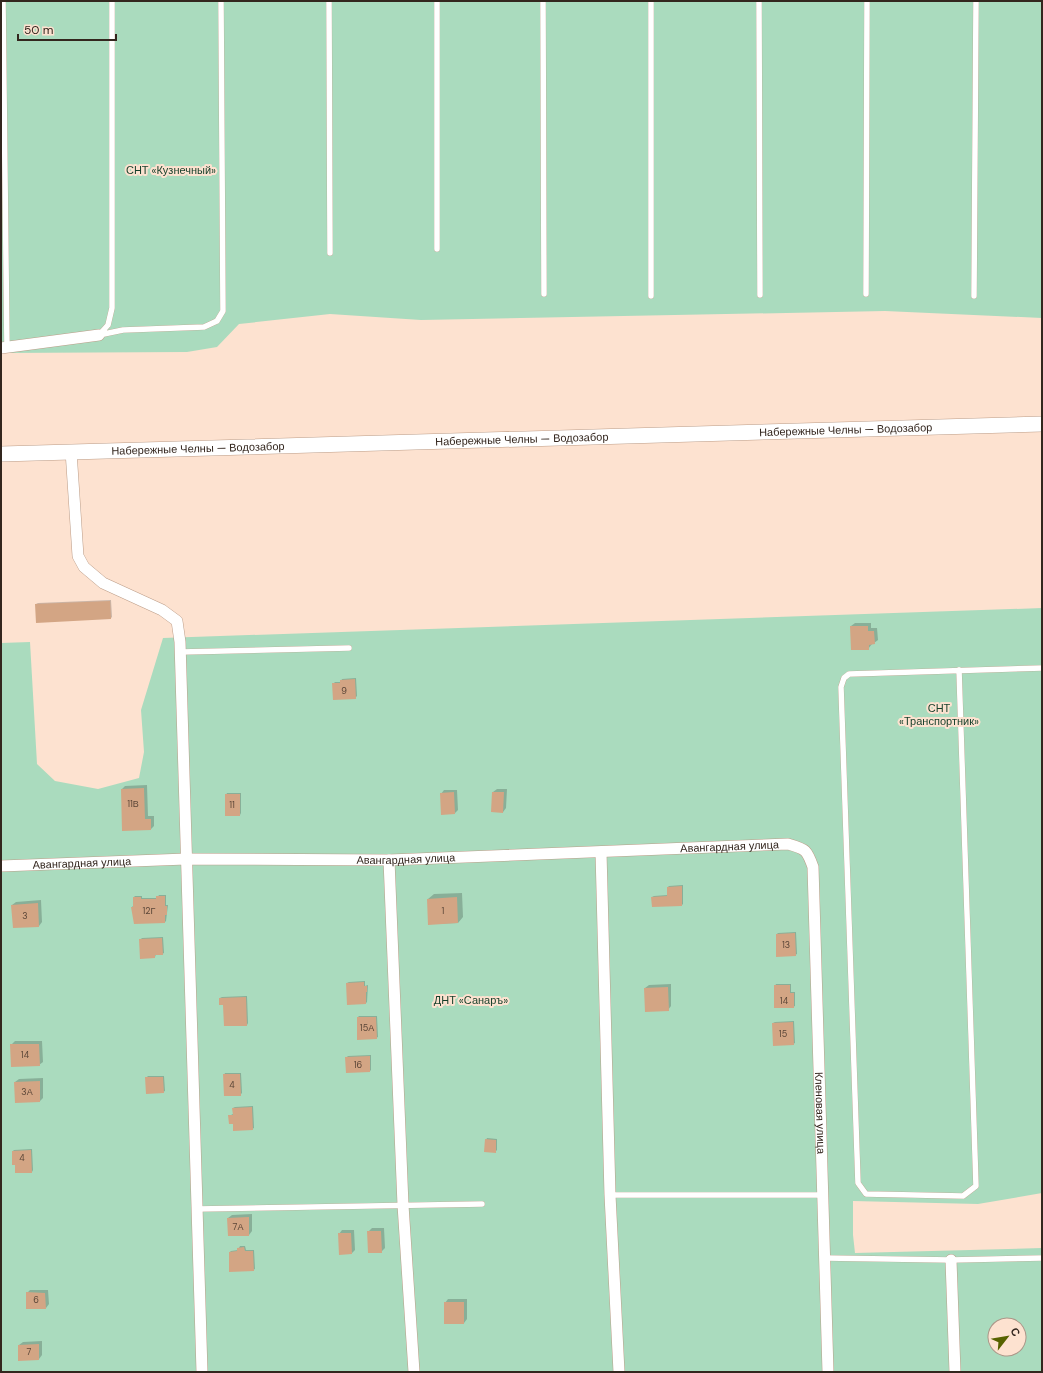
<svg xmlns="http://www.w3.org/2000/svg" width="1043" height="1373" viewBox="0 0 1043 1373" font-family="'DM Sans',sans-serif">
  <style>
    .green { fill: #aadbbe; fill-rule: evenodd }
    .shadow { fill: #0003 }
    .building { fill: #d3a584 }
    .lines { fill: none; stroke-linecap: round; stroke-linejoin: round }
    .lane-casing { stroke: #bc9d88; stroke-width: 6 }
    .street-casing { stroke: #bc9d88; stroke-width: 12 }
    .secondary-casing { stroke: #bc9d88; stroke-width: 16 }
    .lane { stroke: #fff; stroke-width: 5.5 }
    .street { stroke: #fff; stroke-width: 11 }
    .secondary { stroke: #fff; stroke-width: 15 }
    .labels { text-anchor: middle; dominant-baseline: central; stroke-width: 4; stroke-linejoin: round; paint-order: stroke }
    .number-label { font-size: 9px; fill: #5b4638 }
    .park-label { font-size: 11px; fill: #143e29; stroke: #fde2d0 }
    .street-label { font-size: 11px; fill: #33261e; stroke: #fde2d0 }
  </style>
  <rect width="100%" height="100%" fill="#fde2d0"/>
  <path class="green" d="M1 1H1042V318L885 311 421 320 330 314 239 324 217 347 187 352 1 353Z
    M1042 608V1193L978 1204 853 1201V1235L855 1253 1042 1248V1372H1V643L30 642 37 764 55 781 98 789 139 778 144 752 141 710 163 638ZM995 1325H1019V1349H995Z"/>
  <path class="shadow" d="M111 600 112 617 111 618 36 604 38 603Z
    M855 623H871V628H877L878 640 874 643 872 644 868 649 851 626Z
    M356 678 357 696 355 698 333 684 335 682H341L342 679Z
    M147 785 148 816H154V826L151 829 122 789 125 786Z
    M497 789H507L506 808 503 812 493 792Z
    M444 790H457L458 810 455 813 441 794Z
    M227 793H241V813L240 815 226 795Z
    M683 885V904L682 905 653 906 652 897 654 896 668 895V887L669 886Z
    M462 893 463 917 458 923 429 924 428 899 434 894Z
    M159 895H166V905H168L166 921 165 922 132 907 134 905V897L135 896H142V898H157Z
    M41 900 42 922 39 926 12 905 16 902Z
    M796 932 797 954 795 955 777 934 778 933Z
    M163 937 164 953 162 954H156L155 957 140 940 142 938Z
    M365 981V986L368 985 367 1002 366 1003 347 983 349 982Z
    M671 984V1006L668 1010 645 988 649 985Z
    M776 984H791V992H795V1006L793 1007 775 986Z
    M247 996 248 1023 247 1025 220 998 222 997Z
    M359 1016H377L378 1037 376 1038 358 1017Z
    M794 1021 795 1043 793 1044 773 1023 775 1022Z
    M15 1041H42L43 1062 39 1065 11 1045Z
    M371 1055V1070L370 1071 346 1058 348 1056Z
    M225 1073H241L242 1093 240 1095 224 1075Z
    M148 1076H164L165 1091 163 1092 146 1078Z
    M43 1078V1098L40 1101 15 1082 19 1079Z
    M253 1106 254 1128 252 1129 234 1123 229 1116 233 1114V1108L235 1107Z
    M487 1138 497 1139V1150L495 1152 486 1140Z
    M32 1149 33 1170 32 1172 16 1164 13 1151 14 1150Z
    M252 1214V1231L249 1235 228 1218 232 1215Z
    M372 1228H384L385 1248 381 1252 368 1232Z
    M342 1230H354L355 1250 352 1253 339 1234Z
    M240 1246H245L246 1250H254L255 1269 253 1270 230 1252 231 1251 238 1250Z
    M30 1290H48L49 1304 46 1308 27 1293Z
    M448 1299H467V1319L464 1323 445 1303Z
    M42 1341V1355L39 1359 19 1345 23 1342Z"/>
  <path class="building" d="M110 601 111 619 36 623 35 604Z
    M850 626H868V631H874L875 644 869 645V650H851Z
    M355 679 356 699 333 700 332 683H340V680Z
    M144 788 145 819H151V830L122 831 121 789Z
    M454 792 455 814 441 815 440 793Z
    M492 792H504L503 813 491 812Z
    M225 794H240V816H225Z
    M682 886V906L652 907 651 897 667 896V887Z
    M156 896H165V906H167V915H165V923L134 924 131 907H133V897H141V899H156Z
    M457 897 458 923 428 925 427 899Z
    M38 903 39 927 13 928 11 905Z
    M795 933 796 956 776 957V934Z
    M162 938 163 955H155V958L140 959 139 939Z
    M364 982V986H367V992H366V1004L347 1005 346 983Z
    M774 985H790V993H794V1008H774Z
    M668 987 669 1011 645 1012 644 988Z
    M246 997 247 1026H224L223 1005H219V998Z
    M357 1017H376L377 1039 357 1040Z
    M793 1022 794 1045 773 1046 772 1023Z
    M10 1044H39L40 1066 11 1067Z
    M370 1056V1072L346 1073 345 1057Z
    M223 1074H240L241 1096H224Z
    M145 1077H163L164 1093 146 1094Z
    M40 1081V1102L15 1103 14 1082Z
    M252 1107 253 1130 233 1131V1124H229L228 1115H233L232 1108Z
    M485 1139 496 1140V1153L484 1152Z
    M31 1150 32 1173H15V1165H12V1151Z
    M249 1217V1236H228L227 1218Z
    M367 1231H381L382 1253H368Z
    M338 1233H351L352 1254 339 1255Z
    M244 1247 245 1251H253L254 1271 229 1272V1252L237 1251V1248Z
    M26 1292 45 1293 46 1309H26Z
    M444 1302H464V1324H444Z
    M39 1344V1360L18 1361V1345Z"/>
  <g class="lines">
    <defs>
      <path id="lane" d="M3 1 7 348
        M329 1 330 253
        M437 1V249
        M543 1 544 294
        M759 1 760 295
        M866 294 867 1
        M651 296V1
        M974 296 976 1
        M99 335 123 330 204 327 217 321 223 311 221 1
        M99 335 108 325 112 308V1
        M181 652 349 648
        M959 670 976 1186 963 1196 866 1194 858 1183 841 687 844 678 849 674 1042 668
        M610 1195H822
        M197 1209 482 1204
        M825 1258 951 1260 1042 1258"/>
      <g id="street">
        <path d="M1 348 99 335"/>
        <path d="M71 451 78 556 84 567 103 583 162 610 177 621 180 642 202 1372"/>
        <path d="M601 852 610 1195 619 1372"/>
        <path d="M389 860 403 1205 414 1372"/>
        <path id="s1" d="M1 866 186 859 389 860 788 844C806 849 807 850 813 867L828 1372"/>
        <path d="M951 1260 955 1372"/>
      </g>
      <g id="secondary">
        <path id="s2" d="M1 454 1042 424"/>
      </g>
    </defs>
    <use href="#lane" class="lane-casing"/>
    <use href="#street" class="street-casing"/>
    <use href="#secondary" class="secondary-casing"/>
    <use href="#lane" class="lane"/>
    <use href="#street" class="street"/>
    <use href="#secondary" class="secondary"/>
  </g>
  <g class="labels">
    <g class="number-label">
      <text x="344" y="691">9</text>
      <text x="133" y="804">11В</text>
      <text x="232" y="805">11</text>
      <text x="149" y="911">12Г</text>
      <text x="443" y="911">1</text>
      <text x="25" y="916">3</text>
      <text x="786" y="945">13</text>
      <text x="784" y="1001">14</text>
      <text x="367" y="1028">15А</text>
      <text x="783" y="1034">15</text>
      <text x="25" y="1055">14</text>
      <text x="358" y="1065">16</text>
      <text x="232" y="1085">4</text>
      <text x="27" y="1092">3А</text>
      <text x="22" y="1158">4</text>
      <text x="238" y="1227">7А</text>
      <text x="36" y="1300">6</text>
      <text x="29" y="1352">7</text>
    </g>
    <g class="park-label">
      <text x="171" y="170">СНТ «Кузнечный»</text>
      <text x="939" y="708">СНТ<tspan x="939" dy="13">«Транспортник»</tspan></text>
      <text x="471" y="1000">ДНТ «Санаръ»</text>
    </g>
    <g class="street-label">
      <text stroke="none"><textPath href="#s2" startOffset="845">Набережные Челны — Водозабор</textPath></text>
      <text stroke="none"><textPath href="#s2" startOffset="521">Набережные Челны — Водозабор</textPath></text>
      <text stroke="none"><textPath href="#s2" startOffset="197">Набережные Челны — Водозабор</textPath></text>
      <text stroke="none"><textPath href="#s1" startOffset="729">Авангардная улица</textPath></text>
      <text stroke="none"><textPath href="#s1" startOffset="405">Авангардная улица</textPath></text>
      <text stroke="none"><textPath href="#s1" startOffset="81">Авангардная улица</textPath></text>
      <text stroke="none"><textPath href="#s1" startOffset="1070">Кленовая улица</textPath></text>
    </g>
  </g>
  <rect width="1043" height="1373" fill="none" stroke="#33261e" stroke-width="4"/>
  <g transform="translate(1007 1337) rotate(59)"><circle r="19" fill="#fde2d0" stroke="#ac9789"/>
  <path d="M0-3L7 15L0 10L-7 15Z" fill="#576200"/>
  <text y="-6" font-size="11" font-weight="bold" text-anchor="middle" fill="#33261e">С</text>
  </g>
  <path d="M18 34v6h98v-6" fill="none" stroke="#33261e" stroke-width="2"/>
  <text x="24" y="34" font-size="12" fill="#33261e" stroke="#fde2d0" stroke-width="3" paint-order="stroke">50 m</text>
</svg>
